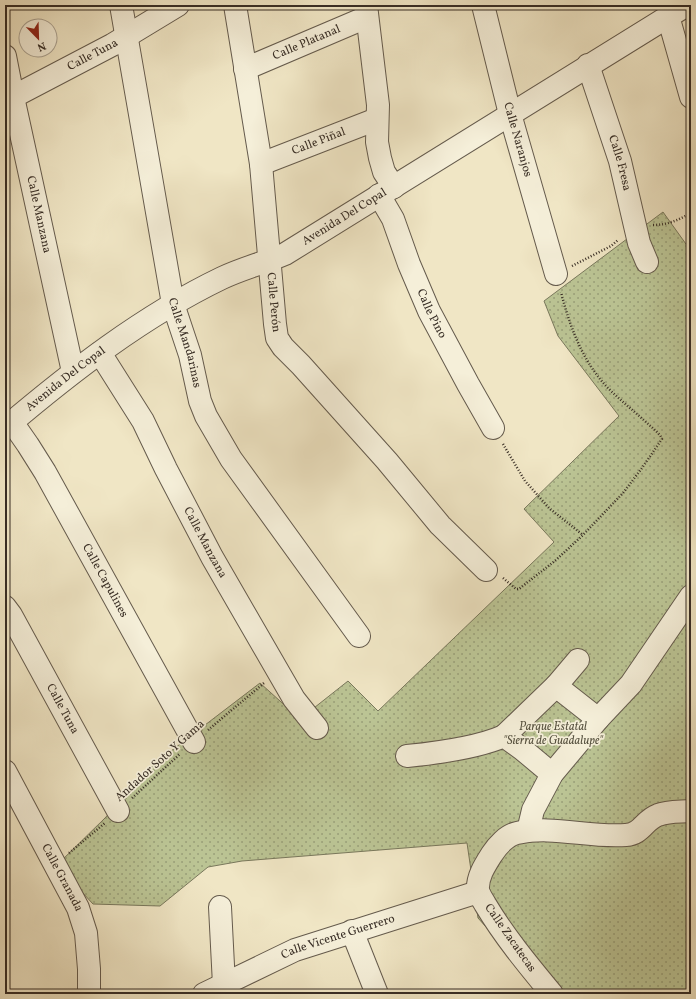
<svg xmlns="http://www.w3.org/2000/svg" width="696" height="999" viewBox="0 0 696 999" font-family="Vollkorn,serif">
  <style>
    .park { fill: url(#park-dots); stroke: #79785c }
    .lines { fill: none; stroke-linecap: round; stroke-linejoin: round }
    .minor-casing { stroke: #655b4d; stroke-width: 24 }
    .path { stroke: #372d25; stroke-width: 2.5; stroke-dasharray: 1 2; stroke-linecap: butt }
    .minor { stroke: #f5efd9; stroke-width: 22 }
    .labels { text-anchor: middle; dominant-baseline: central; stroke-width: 3.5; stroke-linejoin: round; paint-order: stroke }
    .street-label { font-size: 12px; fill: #372d25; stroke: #f5efd9 }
    .park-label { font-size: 12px; font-style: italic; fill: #585341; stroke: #f5efd9 }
  </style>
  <defs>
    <pattern id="park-dots" width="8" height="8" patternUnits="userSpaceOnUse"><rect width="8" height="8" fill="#bbc494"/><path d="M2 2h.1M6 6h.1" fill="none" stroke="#99a079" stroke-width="1.8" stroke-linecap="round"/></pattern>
  </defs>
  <rect width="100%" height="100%" fill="#f0e6c5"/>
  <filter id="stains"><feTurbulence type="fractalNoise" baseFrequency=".005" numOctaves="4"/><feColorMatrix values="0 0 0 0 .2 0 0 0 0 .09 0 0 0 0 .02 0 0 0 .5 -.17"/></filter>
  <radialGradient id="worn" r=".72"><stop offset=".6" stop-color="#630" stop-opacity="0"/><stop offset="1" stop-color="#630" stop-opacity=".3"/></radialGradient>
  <path class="park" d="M663 212 691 251V994H546L478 918 467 843 242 861 208 867 160 906 93 904 57 865 105 818 154 764 260 683 300 719 348 681 378 711 554 542 524 509 619 416 558 336 544 301Z"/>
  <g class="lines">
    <defs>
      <g id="minor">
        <path id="s1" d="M121 5 173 304 190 355 200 401 206 416 231 459 359 636"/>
        <path id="s2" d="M235 5 261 164 275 324 277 338 283 347 301 365 387 461 440 525 486 570"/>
        <path d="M366 5 378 105 377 142 380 158 384 172 394 187"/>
        <path id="s3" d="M483 5 510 114 556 274"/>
        <path d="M668 16 691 97"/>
        <path id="s4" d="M5 56 13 97 73 372"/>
        <path id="s5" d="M588 65 620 161 639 243 647 262"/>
        <path id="s6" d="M245 69 367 17"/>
        <path id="s7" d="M5 101 112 45 178 5"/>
        <path id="s8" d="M261 164 377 119"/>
        <path id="s9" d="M379 195 393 219 409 264 429 311 468 384 493 428"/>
        <path id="s10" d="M100 353 143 421 166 469 212 557 294 699 317 728"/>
        <path id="s11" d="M12 422 28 445 45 472 194 742"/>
        <path id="s12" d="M5 428C71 372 143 316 222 278 243 268 264 263 285 254L687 5"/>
        <path id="s13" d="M5 607 11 615 118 811"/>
        <path d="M556 686 598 719"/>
        <path d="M504 736 556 686 578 660"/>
        <path d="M407 756C437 753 477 748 504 736L522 749 552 774"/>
        <path id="s14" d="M5 771 78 908 86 933 89 969V994"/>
        <path d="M528 831 533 810 552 774 598 719 631 684 691 596"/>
        <path d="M220 907 224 985 228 994"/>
        <path d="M352 931 377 994"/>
        <path id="s15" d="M204 994 295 950 478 892"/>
        <path d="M552 994C528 965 504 936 485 904 483 900 479 895 478 890 477 877 485 865 492 854 497 846 507 835 517 833 553 825 589 838 626 835 642 834 644 820 658 815 668 811 680 812 691 811"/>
      </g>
    </defs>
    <use href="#minor" class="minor-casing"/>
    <path class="path" d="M653 225C668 225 678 220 691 213
      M572 266 611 246 618 240
      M503 444 525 481 549 508 583 535
      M503 578 516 589H519L556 560 583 535 623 493 642 468 662 439 660 435 657 432C642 418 626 405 611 391 584 365 570 328 561 292
      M208 730 264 683
      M132 798 180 754
      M69 853 105 823"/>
    <use href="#minor" class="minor"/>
  </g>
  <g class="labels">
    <g class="street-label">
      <text stroke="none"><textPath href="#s6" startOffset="67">Calle Platanal</textPath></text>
      <text stroke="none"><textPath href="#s7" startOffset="99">Calle Tuna</textPath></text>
      <text stroke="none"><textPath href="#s3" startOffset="139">Calle Naranjos</textPath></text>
      <text stroke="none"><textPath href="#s8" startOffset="62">Calle Piñal</textPath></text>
      <text stroke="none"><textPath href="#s5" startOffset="103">Calle Fresa</textPath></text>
      <text stroke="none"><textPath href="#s4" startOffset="162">Calle Manzana</textPath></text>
      <text stroke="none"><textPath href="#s12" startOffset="402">Avenida Del Copal</textPath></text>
      <text stroke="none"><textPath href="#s2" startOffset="300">Calle Perón</textPath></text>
      <text stroke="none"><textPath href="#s9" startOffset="130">Calle Pino</textPath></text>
      <text stroke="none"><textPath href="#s1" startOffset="344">Calle Mandarinas</textPath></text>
      <text stroke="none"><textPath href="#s12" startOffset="78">Avenida Del Copal</textPath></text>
      <text stroke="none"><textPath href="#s10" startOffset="217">Calle Manzana</textPath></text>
      <text stroke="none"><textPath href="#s11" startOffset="184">Calle Capulines</textPath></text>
      <text stroke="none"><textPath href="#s13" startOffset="117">Calle Tuna</textPath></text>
      <text transform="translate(160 761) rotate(-42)">Andador Soto Y Gama</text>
      <text stroke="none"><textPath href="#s14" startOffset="121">Calle Granada</textPath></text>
      <text stroke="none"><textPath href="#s15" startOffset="146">Calle Vicente Guerrero</textPath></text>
      <text transform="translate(510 938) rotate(55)">Calle Zacatecas</text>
    </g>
    <g class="park-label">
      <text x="553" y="727">Parque Estatal<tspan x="553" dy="14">"Sierra de Guadalupe"</tspan></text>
    </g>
  </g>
  <rect width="696" height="999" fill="none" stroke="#f0e6c5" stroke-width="20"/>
  <rect x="6" y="6" width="684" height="987" fill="none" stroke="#372d25" stroke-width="2"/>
  <rect x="10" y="10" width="676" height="979" fill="none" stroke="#372d25"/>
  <g transform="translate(38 38) rotate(157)"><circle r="19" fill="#f5efd9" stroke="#a9a191"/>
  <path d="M0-3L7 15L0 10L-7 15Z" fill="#8f2418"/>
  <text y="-6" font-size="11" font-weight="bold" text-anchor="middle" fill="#372d25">N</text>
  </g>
  <rect width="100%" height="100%" filter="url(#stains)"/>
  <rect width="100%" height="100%" fill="url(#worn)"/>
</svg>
